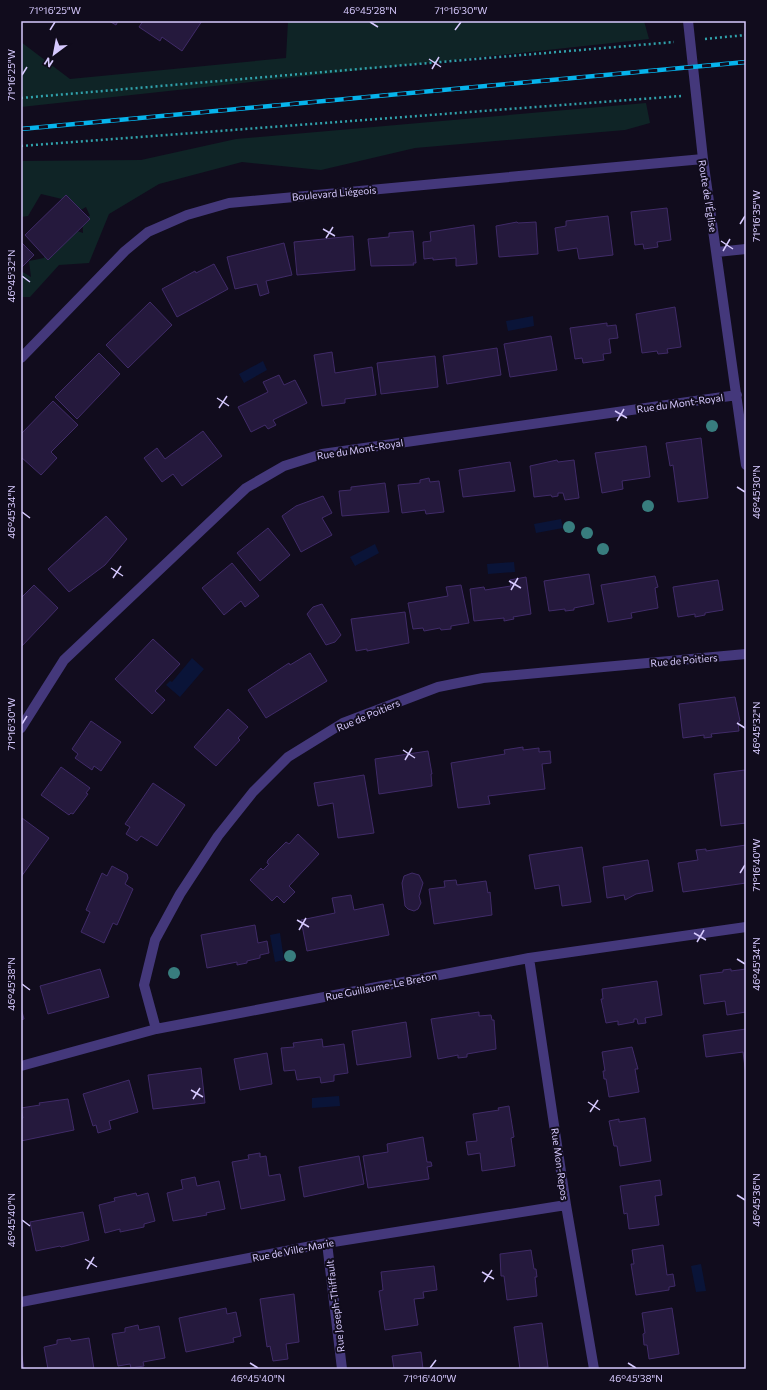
<svg xmlns="http://www.w3.org/2000/svg" width="767" height="1390" viewBox="0 0 767 1390" font-family="Commissioner,sans-serif">
  <style>
    .green { fill: #0f2426 }
    .water { fill: #0a1438 }
    .building { fill: #25193d; stroke: #402b68 }
    .lines { fill: none; stroke-linecap: round; stroke-linejoin: round }
    .path { stroke: #30a1ab; stroke-width: 2.5; stroke-dasharray: 2 3; stroke-linecap: butt }
    .minor { stroke: #44387b; stroke-width: 10 }
    .rail-casing { stroke: #06b4ec; stroke-width: 4.5 }
    .rail { stroke: #110c1d; stroke-width: 3; stroke-dasharray: 9; stroke-linecap: butt }
    .tree { fill: #387d7e }
    .ticks { fill: none; stroke: #d6c9fe; stroke-width: 1.5 }
    .labels { text-anchor: middle; dominant-baseline: central; stroke-width: 4; stroke-linejoin: round; paint-order: stroke }
    .street-label { font-size: 10px; fill: #d6c9fe; stroke: #110c1d }
    .neatline { fill: none; stroke: #d6c9fe; stroke-width: 1.5 }
    .ticks-label { font-size: 10px; text-anchor: middle; fill: #d6c9fe }
  </style>
  <rect width="100%" height="100%" fill="#110c1d"/>
  <path class="green" d="M288 21H644L649 39 21 107V42L70 79 286 58Z
    M646 103 650 123 625 130 415 148 321 170 242 162 159 184 109 214 89 263 59 265 30 297H21V271L31 277 29 261 44 258 46 247 66 227 83 233 82 217 90 216 86 207 72 215 62 199 41 194 28 216 21 217V161L141 160 236 139Z"/>
  <path class="water" d="M533 316 534 326 508 331 506 321Z
    M263 361 267 370 244 383 239 374Z
    M561 519 563 528 536 533 534 524Z
    M375 544 379 553 355 566 350 557Z
    M514 562 515 572 488 574 487 564Z
    M192 658 204 669 180 697 166 685 170 681 172 682Z
    M280 933 284 960 275 962 270 935Z
    M339 1096 340 1106 312 1108V1098Z
    M701 1264 706 1291 696 1292 691 1266Z"/>
  <path class="building" d="M109 21H118L116 25Z
    M143 21H202L182 51 162 37 160 41 139 27Z
    M66 195 90 219 48 260 25 235Z
    M667 208 671 240 657 242 658 247 644 249 643 244 635 245 631 212Z
    M608 216 613 255 579 259 577 248 558 251 555 228 566 226V221Z
    M517 222 518 223 536 222 538 254 499 257 496 226Z
    M474 225 477 264 456 266V258L433 260V258L424 259 423 242 431 241 430 232Z
    M413 231 416 263H413L414 265 371 266 368 239 389 237V233Z
    M353 236 355 270 297 275 294 242Z
    M21 242 34 255 21 268Z
    M284 243 292 275 266 281 269 293 260 296 257 284 235 289 227 257Z
    M214 264 228 289 177 317 162 289 195 271 196 273Z
    M150 302 172 325 128 368 106 345Z
    M675 307 681 347 667 349 668 353 658 354 657 351 642 353 636 314Z
    M607 323V326L616 325 618 338 609 339 611 353 603 354 604 360 583 363 582 358 575 359 570 328Z
    M551 336 557 370 510 377 504 344Z
    M497 348 501 375 447 384 443 356Z
    M332 352 335 373 372 367 376 395 345 399V403L322 406 314 355Z
    M99 353 120 374 77 419 55 397Z
    M435 356 438 387 381 394 377 363Z
    M279 375 284 385 295 380 307 403 273 420 276 425 268 429 265 425 251 432 238 407 268 392 263 382Z
    M53 401 78 425 51 452 57 458 41 475 21 457V434Z
    M203 431 222 456 182 486 173 474 162 482 144 458 157 448 165 459Z
    M701 438 708 498 678 502 673 465 670 466 666 443Z
    M646 446 650 477 622 481 623 489 602 493 595 453Z
    M557 460 558 462 574 460 579 498 565 500 563 493H558V496L552 497 551 495 534 497 530 466Z
    M510 462 515 491 463 497 459 470Z
    M429 478 430 482 439 481 444 512 426 514 425 510 402 513 398 485 420 483V480Z
    M385 483 389 512 342 516 339 491 351 490V487Z
    M323 496 332 513 322 518 332 535 301 552 282 516 296 506Z
    M106 516 127 539 105 565 69 592 48 569Z
    M268 528 290 555 260 581 237 553Z
    M232 563 259 596 245 607 241 601 224 615 202 588Z
    M589 574 594 604 574 608V610L565 611V609L549 611 544 581Z
    M655 576 658 587 655 588 658 608 631 613 632 618 608 622 601 585Z
    M526 577 531 614 513 617 514 619 504 621V618L474 621 470 589 484 587 485 590 511 586 510 580Z
    M718 580 723 610 705 613V615L695 617V614L678 617 673 587Z
    M34 585 58 608 21 647V598Z
    M461 585 469 623 451 626V629L441 630 440 628 424 631 423 628 413 629 408 603 448 596 446 587Z
    M322 604 341 635 335 642 326 645 307 614 313 607Z
    M405 612 409 643 367 651V649L356 651 351 619Z
    M153 639 180 664 155 691 165 700 152 714 115 679Z
    M310 653 327 681 266 718 248 690 289 663 290 665Z
    M735 697 740 721 738 722 739 731 711 734 712 737 704 738V735L683 738 679 704Z
    M228 709 248 727 238 738 240 740 216 766 194 747Z
    M91 721 121 742 101 771 94 766 92 770 75 758 78 754 72 749Z
    M523 747V750L539 748V752L550 751 551 763 542 764 545 789 488 796 490 804 458 808 451 763 505 754 504 750Z
    M428 751 432 774H431L432 786 379 794 375 759Z
    M61 767 90 788 86 793 88 794 73 814 71 813 69 815 41 795Z
    M745 770 746 823 721 826 714 774Z
    M364 775 374 833 338 838 333 803 318 806 314 783Z
    M153 783 185 805 157 846 141 836 137 841 126 834 130 827 125 824Z
    M22 818 49 838 21 877V819Z
    M298 834 319 854 289 886 295 892 284 903 277 896 272 901 250 880 261 868 263 870 269 864 267 863 268 860 286 842 289 844Z
    M746 845V883L683 892 678 863 698 860 696 850 706 849V851Z
    M582 847 591 902 562 906 559 885 535 889 529 855Z
    M648 860 653 891 636 894 625 900 624 895 607 898 603 867Z
    M112 866 127 874 128 878 125 884 133 889 117 925 113 923 104 943 81 932 90 912 86 910 102 873 107 876Z
    M412 873 419 875 423 883 419 896 421 903 418 909 414 911 408 909 405 906 402 883 404 876Z
    M456 880 457 885 486 881 488 893 490 892 492 915 434 924 429 889 445 887 444 881Z
    M351 895 354 910 383 904 389 935 307 951 301 920 335 913 332 898Z
    M255 925 258 943 267 941 269 953 260 955V958L247 961V963L237 965V962L207 968 201 935Z
    M100 969 109 997 48 1014 40 986Z
    M731 969V971L746 969V1012L727 1015 725 1001 704 1004 700 975 723 972V970Z
    M657 981 662 1015 645 1018 646 1023 638 1024 637 1019H634V1022L618 1025V1021L606 1023 601 999H603L602 989Z
    M21 1008 24 1019 21 1020Z
    M479 1012V1016L491 1015 492 1020H494L496 1049 467 1054V1057L458 1058V1055L438 1059 431 1019Z
    M406 1022 411 1057 357 1065 352 1031Z
    M746 1029V1075L743 1052 706 1057 703 1035Z
    M322 1039 323 1047 344 1044 348 1073 334 1075V1081L321 1083 320 1077 297 1080 295 1070 284 1071 281 1048 294 1047 293 1043Z
    M632 1047 638 1069H635L639 1092 609 1097 606 1079H604L603 1071H605L602 1052Z
    M267 1053 272 1084 240 1090 234 1059Z
    M201 1068 205 1103 153 1109 148 1075Z
    M129 1080 138 1112 109 1121 111 1129 98 1133 96 1125 93 1126 83 1094Z
    M68 1099 74 1130 21 1141V1119L23 1118 21 1108 40 1105 39 1103Z
    M509 1106 514 1137 511 1138 515 1166 482 1171 480 1153 468 1155 466 1142 477 1141 473 1114 499 1110 498 1108Z
    M645 1118 651 1161 620 1166 617 1146H614L609 1121 619 1119V1122Z
    M423 1137 427 1162H431L432 1166 427 1167 429 1179 368 1188 363 1156 388 1152 387 1144Z
    M260 1153V1157L266 1156 269 1176 280 1174 285 1200 241 1209 232 1162 249 1159 248 1155Z
    M359 1156 364 1184 304 1197 299 1167Z
    M195 1177 197 1186 219 1181 225 1209 206 1213 207 1215 173 1221 167 1193 183 1189 181 1180Z
    M660 1180 662 1195 655 1196 659 1225 629 1229 627 1213 624 1214 620 1186Z
    M136 1193 137 1196 148 1193 155 1221 144 1224V1227L120 1232V1229L105 1233 99 1205 115 1201 114 1198Z
    M83 1212 89 1240 61 1247 60 1246 36 1251 30 1222Z
    M663 1245 667 1275 673 1274 675 1286 669 1287V1290L636 1295 631 1264H634L632 1250Z
    M531 1250 534 1269H536L537 1277H535L537 1296 507 1300 504 1276H501L500 1254Z
    M434 1266 437 1290 423 1292 424 1298 414 1299 418 1325 385 1330 379 1291 383 1290 381 1272Z
    M294 1294 299 1342 286 1344 288 1359 273 1361 270 1346 267 1347 260 1299Z
    M226 1308 227 1314 236 1312 241 1336 233 1338 234 1342 186 1352 179 1318Z
    M672 1308 679 1354 649 1359 647 1345H644L643 1334 645 1333 642 1313Z
    M542 1323 548 1367 520 1369 514 1327Z
    M138 1325 139 1330 159 1326 165 1358 143 1362 144 1366 131 1368 130 1364 118 1366 112 1334 125 1332V1328Z
    M70 1338 71 1341 89 1338 94 1369H48L44 1347 57 1344V1340Z
    M21 1351 24 1369H21Z
    M421 1352 423 1369H394L392 1356Z"/>
  <g class="lines">
    <path class="path" d="M705 39 746 35
      M21 98 674 42
      M21 146 681 96"/>
    <path class="minor" d="M688 21 703 159 746 465
      M717 252 746 249
      M21 358 125 251 148 232 187 215 229 203 703 159
      M21 728 64 660 246 488 284 466 322 454 737 395
      M529 958 566 1205 594 1369
      M156 1029 144 985 155 940 180 894 218 836 253 792 288 757 343 723 438 687 483 678 746 654
      M21 1066 156 1029 529 958 746 927
      M327 1243 342 1369
      M21 1302 327 1243 566 1205"/>
    <defs>
      <path id="rail" d="M21 129 746 62"/>
    </defs>
    <use href="#rail" class="rail-casing"/>
    <use href="#rail" class="rail"/>
  </g>
  <g class="tree">
    <circle cx="712" cy="426" r="6"/>
    <circle cx="648" cy="506" r="6"/>
    <circle cx="569" cy="527" r="6"/>
    <circle cx="587" cy="533" r="6"/>
    <circle cx="603" cy="549" r="6"/>
    <circle cx="290" cy="956" r="6"/>
    <circle cx="174" cy="973" r="6"/>
  </g>
  <path class="ticks" d="M370 22 378 27M50 30 55 22M455 30 461 22M429 59 441 67M432 69 439 57M22 75 27 67M740 224 745 216M323 229 335 236M326 238 333 227M721 241 733 249M723 251 730 239M22 276 30 282M217 398 229 406M219 408 227 396M615 411 627 418M617 421 624 409M737 487 745 492M22 512 30 518M111 568 123 576M113 578 121 566M509 581 521 588M511 590 518 578M737 723 745 728M22 724 27 716M403 750 415 758M405 760 412 748M740 873 745 865M297 920 309 927M299 930 306 918M694 933 706 940M697 942 704 930M737 959 745 964M22 984 30 990M191 1090 203 1097M193 1099 200 1088M588 1102 600 1110M590 1112 598 1100M737 1195 745 1200M22 1220 30 1226M85 1259 97 1267M87 1269 94 1257M482 1272 494 1279M484 1282 492 1270M250 1363 258 1368M628 1363 636 1368M430 1368 436 1360"/>
  <g class="labels">
    <g class="street-label">
      <text transform="translate(334 193) rotate(-5)">Boulevard Liégeois</text>
      <text transform="translate(708 196) rotate(81)">Route de l'Église</text>
      <text transform="translate(680 403) rotate(-8)">Rue du Mont-Royal</text>
      <text transform="translate(360 449) rotate(-9)">Rue du Mont-Royal</text>
      <text transform="translate(684 660) rotate(-5)">Rue de Poitiers</text>
      <text transform="translate(368 715) rotate(-23)">Rue de Poitiers</text>
      <text transform="translate(381 986) rotate(-11)">Rue Guillaume-Le Breton</text>
      <text transform="translate(560 1164) rotate(82)">Rue Mon-Repos</text>
      <text transform="translate(293 1250) rotate(-11)">Rue de Ville-Marie</text>
      <text transform="translate(335 1306) rotate(-97)">Rue Joseph-Thiffault</text>
    </g>
  </g>
  <rect width="767" height="1390" fill="none" stroke="#110c1d" stroke-width="44"/>
  <g transform="translate(54 54) rotate(212)" stroke="#110c1d" stroke-width="3" paint-order="stroke">
  <path d="M0-3L7 15L0 10L-7 15Z" fill="#d6c9fe"/>
  <text y="-6" font-size="11" font-weight="bold" text-anchor="middle" fill="#d6c9fe">N</text>
  </g>
  <rect x="22" y="22" width="723" height="1346" class="neatline"/>
  <g class="ticks-label">
    <text x="55" y="14">71°16'25"W</text>
    <text x="370" y="14">46°45'28"N</text>
    <text x="461" y="14">71°16'30"W</text>
    <text transform="translate(11 75) rotate(-90)" y="4">71°16'25"W</text>
    <text transform="translate(756 216) rotate(-90)" y="4">71°16'35"W</text>
    <text transform="translate(11 276) rotate(-90)" y="4">46°45'32"N</text>
    <text transform="translate(756 492) rotate(-90)" y="4">46°45'30"N</text>
    <text transform="translate(11 512) rotate(-90)" y="4">46°45'34"N</text>
    <text transform="translate(11 724) rotate(-90)" y="4">71°16'30"W</text>
    <text transform="translate(756 728) rotate(-90)" y="4">46°45'32"N</text>
    <text transform="translate(756 865) rotate(-90)" y="4">71°16'40"W</text>
    <text transform="translate(756 964) rotate(-90)" y="4">46°45'34"N</text>
    <text transform="translate(11 984) rotate(-90)" y="4">46°45'38"N</text>
    <text transform="translate(756 1200) rotate(-90)" y="4">46°45'36"N</text>
    <text transform="translate(11 1220) rotate(-90)" y="4">46°45'40"N</text>
    <text x="258" y="1382">46°45'40"N</text>
    <text x="430" y="1382">71°16'40"W</text>
    <text x="636" y="1382">46°45'38"N</text>
  </g>
</svg>
